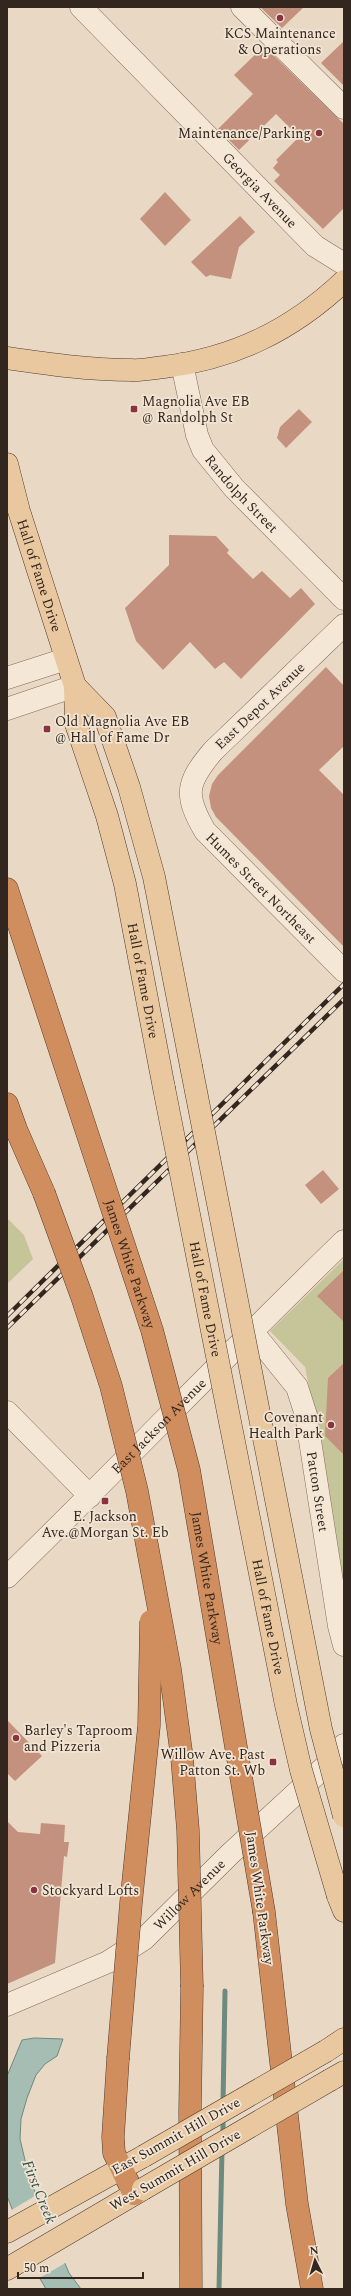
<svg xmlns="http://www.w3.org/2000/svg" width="351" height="2296" viewBox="0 0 351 2296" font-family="Spectral,serif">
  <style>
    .green { fill: #c6c599 }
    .water { fill: #a5bdb3; stroke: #6d8a7f }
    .pier { fill: #e9d9c4 }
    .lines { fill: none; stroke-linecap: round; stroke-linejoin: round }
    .stream { stroke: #6d8a7f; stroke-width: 5 }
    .building { fill: #c3917e }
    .minor-casing { stroke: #826b5c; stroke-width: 23 }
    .major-casing { stroke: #503b30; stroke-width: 23 }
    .highway-casing { stroke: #503b30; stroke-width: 23 }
    .minor { stroke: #f5e7d6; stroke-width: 22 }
    .major { stroke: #e9c89f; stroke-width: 22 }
    .highway { stroke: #d08d5d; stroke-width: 22 }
    .rail-casing { stroke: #33261f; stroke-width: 4.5 }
    .rail { stroke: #f1e4d3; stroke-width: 3; stroke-dasharray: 9; stroke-linecap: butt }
    .major-bridge-casing { stroke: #503b30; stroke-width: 23; stroke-linecap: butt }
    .highway-bridge-casing { stroke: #503b30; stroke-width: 23; stroke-linecap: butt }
    .major-bridge { stroke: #e9c89f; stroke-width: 22 }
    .highway-bridge { stroke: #d08d5d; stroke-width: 22 }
    .poi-dot { fill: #8a3340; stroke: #f1e4d3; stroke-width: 1.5 }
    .labels { text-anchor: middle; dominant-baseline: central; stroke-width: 3.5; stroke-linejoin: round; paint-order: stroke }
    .poi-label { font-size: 14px; fill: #33261f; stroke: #f1e4d3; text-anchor: start }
    .street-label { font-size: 14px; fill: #33261f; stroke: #f1e4d3 }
    .water-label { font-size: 15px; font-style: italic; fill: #30514b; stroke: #f1e4d3 }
  </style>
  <rect width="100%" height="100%" fill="#e9d9c4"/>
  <path class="green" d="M7 1218 24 1235 33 1259 7 1284Z
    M344 1259V1602L322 1453 305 1367 270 1331Z"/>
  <path class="water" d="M34 2038 63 2039 57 2056 45 2064 36 2075 27 2098 21 2119 20 2139 29 2177 69 2273 81 2289H46L39 2277 7 2196V2076L22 2040Z"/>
  <path class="pier" d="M38 2194 67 2262 38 2279 10 2211Z"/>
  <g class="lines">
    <path class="stream" d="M223 2104 225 1991
      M223 2136V2118
      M219 2289 222 2150"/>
  </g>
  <path class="building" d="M260 7H304L282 28Z
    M344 41V86L321 63Z
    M264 46 344 124V208L323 229 274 181 280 175 273 168 278 162 276 160 299 137 276 114 239 150 218 129 253 94 234 75Z
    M165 192 191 220 165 246 140 219Z
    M240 216 255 232 239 247 231 279 210 275 206 277 191 262Z
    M299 409 312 422 286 448 277 438 280 427Z
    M169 535 216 536 229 550 227 553 253 579 262 571 290 598 301 588 315 604 241 679 224 662 215 669 190 642 163 670 136 641 125 608 169 565Z
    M326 667 344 686V746L319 770 344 795V947L216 817 211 808 209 796 212 784 218 775Z
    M323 1170 339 1189 321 1204 305 1185Z
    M344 1270V1322L317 1296Z
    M344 1363V1455L325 1436 328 1378Z
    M7 1720 42 1756 15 1781 7 1773Z
    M7 1821 18 1832 40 1834 41 1823 65 1825 64 1842H69L67 1857 64 1856 55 1963 7 1984Z"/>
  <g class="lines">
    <defs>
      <g id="minor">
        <path id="s1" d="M81 7 315 246 344 264"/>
        <path d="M242 7 344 108"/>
        <path id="s2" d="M182 364 197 435 203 450 234 488 344 599"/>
        <path id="s3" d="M344 625 213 751C186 783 184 795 205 831L344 971"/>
        <path d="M7 678 66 659"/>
        <path d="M7 709 75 686"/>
        <path id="s4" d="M251 1330 297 1387 306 1415 339 1626 344 1645"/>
        <path d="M7 1412 90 1496"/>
        <path id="s5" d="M7 1577C121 1466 230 1351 344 1241"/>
        <path id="s6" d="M7 2005 108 1962 144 1939 230 1854 331 1761 344 1745"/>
      </g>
      <g id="major">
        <path d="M7 358C48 364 89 370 131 370 142 371 153 368 164 367 235 358 292 330 344 281"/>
        <path id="s7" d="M7 464 19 511 75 686 76 724 107 816 125 884 164 1088"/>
        <path d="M75 686 105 717 129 787 154 877 191 1066"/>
        <path d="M338 1896 344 1911"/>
        <path d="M326 2051 344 2039"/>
        <path d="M330 2080 344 2072"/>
        <path d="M7 2232 144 2156"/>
        <path d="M7 2269 143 2189"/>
      </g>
      <path id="highway" d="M7 889 98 1166
        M7 1104 16 1129 44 1193
        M264 1912 297 2204 312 2289
        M118 2059 113 2137 114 2153 134 2194
        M191 2289 190 2111 192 1987"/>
    </defs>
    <use href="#minor" class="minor-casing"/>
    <use href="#major" class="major-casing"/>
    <use href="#highway" class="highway-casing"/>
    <use href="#minor" class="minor"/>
    <use href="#major" class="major"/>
    <use href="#highway" class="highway"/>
    <defs>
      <path id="rail" d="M7 1316 344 984
        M7 1328 344 999"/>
    </defs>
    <use href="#rail" class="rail-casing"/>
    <use href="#rail" class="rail"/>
    <defs>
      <g id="major-bridge">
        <path d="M191 1066 321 1729 344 1816"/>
        <path id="s8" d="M164 1088 286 1705 301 1770 338 1896"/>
        <path d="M144 2156 326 2051"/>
        <path d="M143 2189 330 2080"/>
      </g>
      <g id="highway-bridge">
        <path id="s9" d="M98 1166 152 1330 189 1470 264 1912"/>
        <path d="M44 1193 82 1297 111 1386 137 1491 170 1669 182 1758 188 1830 192 1987"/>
        <path d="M118 2059 131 1903 149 1726 151 1621"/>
      </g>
    </defs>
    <use href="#major-bridge" class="major-bridge-casing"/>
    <use href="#highway-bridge" class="highway-bridge-casing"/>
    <use href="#major-bridge" class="major-bridge"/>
    <use href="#highway-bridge" class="highway-bridge"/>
  </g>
  <g class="poi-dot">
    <circle cx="280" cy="18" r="4"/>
    <circle cx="319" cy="133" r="4"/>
    <rect x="130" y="405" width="8" height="8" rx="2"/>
    <rect x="43" y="725" width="8" height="8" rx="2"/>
    <circle cx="331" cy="1425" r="4"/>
    <rect x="101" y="1497" width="8" height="8" rx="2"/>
    <circle cx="16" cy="1738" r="4"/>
    <rect x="269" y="1758" width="8" height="8" rx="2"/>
    <circle cx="34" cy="1890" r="4"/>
  </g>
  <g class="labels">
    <g class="poi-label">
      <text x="280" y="33" text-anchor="middle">KCS Maintenance<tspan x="280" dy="16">&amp; Operations</tspan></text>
      <text x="311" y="133" text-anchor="end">Maintenance/Parking</text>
      <text x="142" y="401">Magnolia Ave EB<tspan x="142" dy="16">@ Randolph St</tspan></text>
      <text x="55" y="721">Old Magnolia Ave EB<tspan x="55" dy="16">@ Hall of Fame Dr</tspan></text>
      <text x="323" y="1417" text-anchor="end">Covenant<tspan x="323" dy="16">Health Park</tspan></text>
      <text x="105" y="1516" text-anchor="middle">E. Jackson<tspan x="105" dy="16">Ave.@Morgan St. Eb</tspan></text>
      <text x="24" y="1730">Barley's Taproom<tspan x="24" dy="16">and Pizzeria</tspan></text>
      <text x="265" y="1754" text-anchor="end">Willow Ave. Past<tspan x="265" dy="16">Patton St. Wb</tspan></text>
      <text x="42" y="1890">Stockyard Lofts</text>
    </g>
    <g class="street-label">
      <text stroke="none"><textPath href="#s1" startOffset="256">Georgia Avenue</textPath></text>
      <text stroke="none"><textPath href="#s2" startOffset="147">Randolph Street</textPath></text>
      <text stroke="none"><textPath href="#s7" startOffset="116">Hall of Fame Drive</textPath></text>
      <text transform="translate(260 706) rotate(-44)">East Depot Avenue</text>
      <text stroke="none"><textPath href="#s3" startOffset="351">Humes Street Northeast</textPath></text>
      <text stroke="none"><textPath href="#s7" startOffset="536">Hall of Fame Drive</textPath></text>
      <text stroke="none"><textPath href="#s9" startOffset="103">James White Parkway</textPath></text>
      <text stroke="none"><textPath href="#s8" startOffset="215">Hall of Fame Drive</textPath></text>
      <text stroke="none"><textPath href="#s5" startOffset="214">East Jackson Avenue</textPath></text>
      <text stroke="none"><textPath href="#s4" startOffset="180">Patton Street</textPath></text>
      <text stroke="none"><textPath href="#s9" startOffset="427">James White Parkway</textPath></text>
      <text stroke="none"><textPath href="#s8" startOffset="539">Hall of Fame Drive</textPath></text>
      <text stroke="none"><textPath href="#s6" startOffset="216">Willow Avenue</textPath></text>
      <text transform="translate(260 1898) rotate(82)">James White Parkway</text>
      <text transform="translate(176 2136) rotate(-29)">East Summit Hill Drive</text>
      <text transform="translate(175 2170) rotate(-30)">West Summit Hill Drive</text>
    </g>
    <g class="water-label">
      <text transform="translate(39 2192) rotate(68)">First Creek</text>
    </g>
  </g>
  <rect width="351" height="2296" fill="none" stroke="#33261f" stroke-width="16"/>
  <g transform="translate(315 2260) rotate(355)" stroke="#f1e4d3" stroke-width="3" paint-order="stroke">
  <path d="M0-3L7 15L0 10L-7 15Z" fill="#33261f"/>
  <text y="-6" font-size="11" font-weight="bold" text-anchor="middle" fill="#33261f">N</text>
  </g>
  <path d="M18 2272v6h125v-6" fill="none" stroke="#33261f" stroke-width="2"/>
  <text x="24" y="2272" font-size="12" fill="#33261f" stroke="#f1e4d3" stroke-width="3" paint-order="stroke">50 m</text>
</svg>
